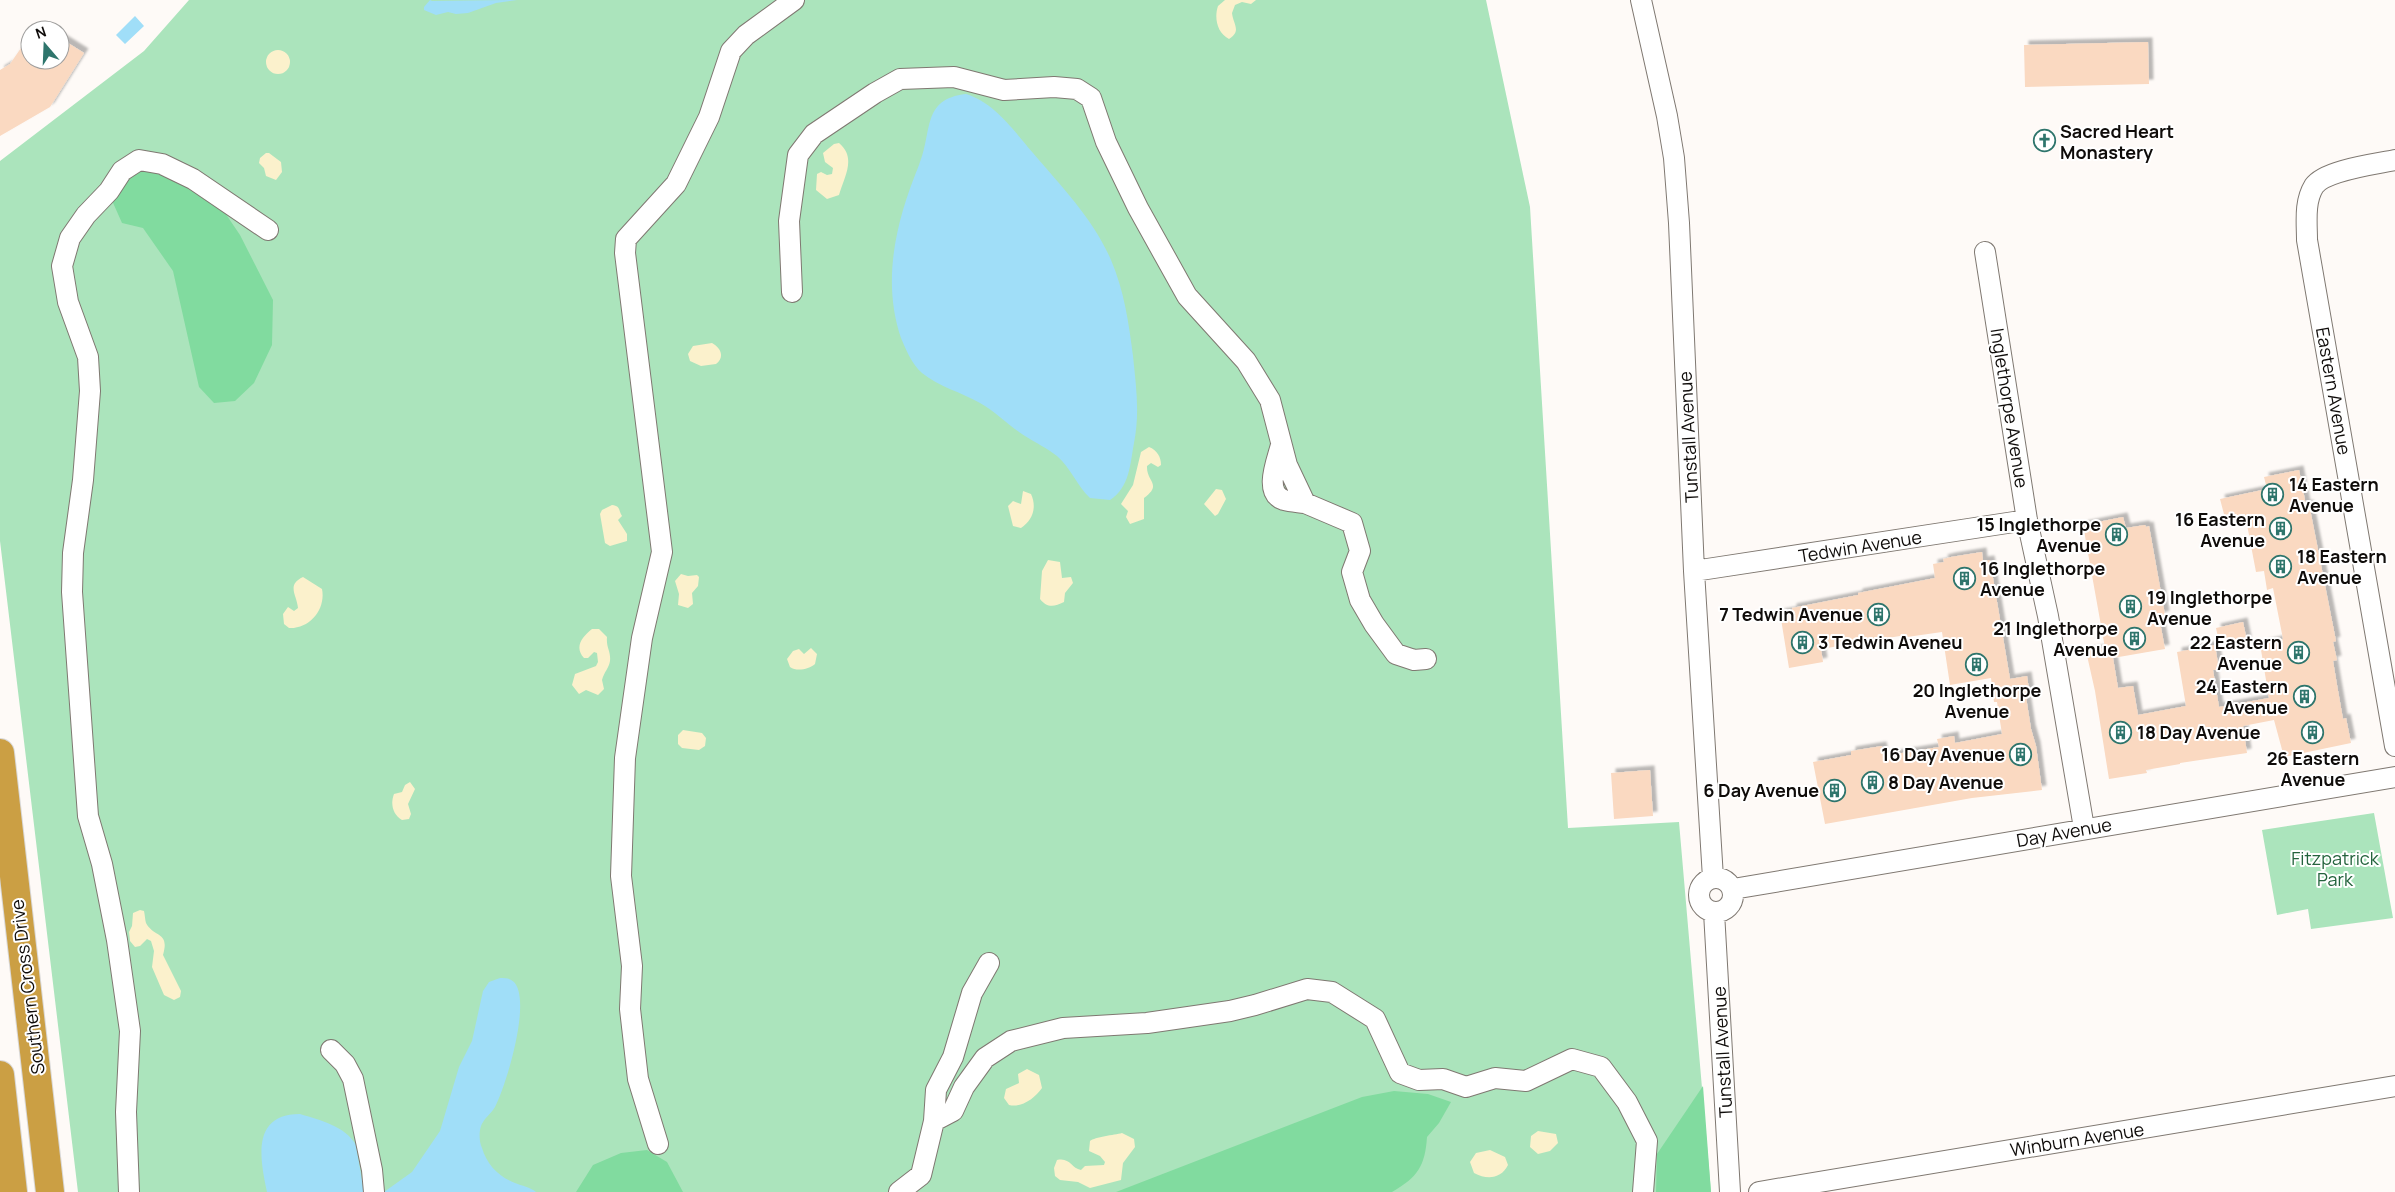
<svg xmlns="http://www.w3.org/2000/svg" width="2395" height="1192" viewBox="0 0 2395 1192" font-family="Manrope,sans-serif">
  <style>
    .green { fill: #abe4bc }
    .forest { fill: #81db9f }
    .sand { fill: #fbf1cc }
    .water { fill: #a0def8 }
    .building { fill: #fad9c1; filter: url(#shadow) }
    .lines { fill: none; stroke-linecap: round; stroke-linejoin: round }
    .minor-casing { stroke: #7f7871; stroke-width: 22 }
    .highway-casing { stroke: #d9d8d8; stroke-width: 30 }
    .minor { stroke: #fff; stroke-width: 20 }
    .highway { stroke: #cb9f44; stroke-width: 28 }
    .labels { text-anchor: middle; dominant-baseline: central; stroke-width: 4; stroke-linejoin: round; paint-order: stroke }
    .poi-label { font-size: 18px; font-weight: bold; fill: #0f0c0a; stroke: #fff; text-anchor: start }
    .street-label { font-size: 18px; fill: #0f0c0a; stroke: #fff }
    .park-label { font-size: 18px; fill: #24633d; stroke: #fff }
  </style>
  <defs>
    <filter id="shadow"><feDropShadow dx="4.5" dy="-4.5" stdDeviation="1" flood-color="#0004"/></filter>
  </defs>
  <rect width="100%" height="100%" fill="#fefaf7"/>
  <path class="green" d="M189 0H1486L1530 207 1568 828 1679 822 1711 1192H78L0 541V161L144 51Z
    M2374 813 2393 918 2311 929 2308 909 2277 915 2262 830Z"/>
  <path class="forest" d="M139 160 215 198 240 235 273 300 272 345 254 383 235 401 214 403 199 387 173 271 143 228 122 223 110 196Z
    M1703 1086 1711 1192H1656L1657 1154Z
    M1394 1091 1428 1094 1451 1102 1439 1123 1427 1137C1425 1166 1418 1177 1392 1192H1116L1362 1097Z
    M647 1150 667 1162 683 1192H576L593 1165 621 1153Z"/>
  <path class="sand" d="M1225 0H1256L1251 4 1242 2 1235 5 1232 13C1233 24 1242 31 1229 39 1217 33 1214 18 1218 6Z
    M266 62a12 12 0 1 1 24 0a12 12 0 1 1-24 0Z
    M839 143C857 158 844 177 839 195L827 199 816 190 817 174 821 172 827 175 832 174 833 168 825 162 823 153 834 144Z
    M266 153H269L281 162 282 172 276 180 266 176 264 168 259 163 260 158Z
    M712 343C721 348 725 357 716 364L701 366 690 361 688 354 693 346Z
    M1149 447C1157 450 1161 457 1161 465L1158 467 1151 463 1147 466C1146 482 1163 484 1144 498V519L1130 524 1126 517 1128 511 1121 504 1133 485 1141 452Z
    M1216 489 1222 490 1226 499 1218 514 1215 516 1204 504Z
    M1023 491 1031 494C1037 507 1033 520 1021 528L1013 526 1008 506 1013 501 1021 504Z
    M612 505C621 506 618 510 622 516L618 520 627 534V541L610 546 605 543 600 514 602 510Z
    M1048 560 1060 562 1062 578 1071 577 1073 583 1065 593 1064 602C1054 607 1047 608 1040 599L1042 571Z
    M681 574 688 576 697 575 699 577 698 586 692 593 693 604 688 608 678 605 679 594 675 581Z
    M303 577 322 589C326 609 310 629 289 628L284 624 283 614 288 607 294 611 298 608C297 595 286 585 303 577Z
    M592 629H599L607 637C606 648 611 651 610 661 609 668 604 672 602 680L604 689 598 695 586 690 579 694 572 685 575 674 596 666 598 662 597 653 594 652 588 658H584C574 647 582 637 592 629Z
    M811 648 817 654 815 664C809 669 797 672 790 667L787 659 793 651 799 649 804 654Z
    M683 730 702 733 706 738 705 746 699 750 682 748 678 744V735Z
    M410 782 415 789 408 804 411 814 409 819 402 820C393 815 390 804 394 794L402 792 405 785Z
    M140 910 144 911C145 915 145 920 146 923 154 938 170 931 163 955L181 991 180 997 174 1000 164 995 152 967 154 951 151 941 147 939 140 946 135 947 130 941 129 932 132 926 133 913Z
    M1027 1069 1039 1075 1042 1088C1035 1098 1022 1108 1009 1105L1004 1098 1006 1089 1019 1083 1018 1074Z
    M1538 1131 1556 1134 1558 1143 1550 1151 1538 1154 1530 1147 1531 1136Z
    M1122 1133 1134 1139 1135 1147 1123 1163 1121 1180 1090 1188 1078 1182 1060 1180 1055 1176 1054 1168 1057 1160C1070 1157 1071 1168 1081 1170L1085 1166 1104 1165 1105 1162 1100 1156 1089 1151 1090 1141C1095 1137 1114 1135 1122 1133Z
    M1490 1150 1505 1157 1508 1165C1501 1179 1487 1180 1474 1173L1470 1162 1476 1153Z"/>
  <path class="water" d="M430 0 432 1 517 0 496 3 468 13 456 14 448 12 436 15 424 10V7Z
    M135 16 144 26 125 44 116 35Z
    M966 94C995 103 1014 131 1033 153 1061 186 1094 220 1111 260 1124 290 1129 324 1133 356 1136 386 1140 413 1134 443 1130 464 1130 487 1110 500L1090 498C1077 486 1071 468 1057 456 1047 448 1036 443 1025 436 1009 426 996 412 980 403 961 392 939 387 922 373 912 364 906 350 901 338 881 279 897 219 919 165 933 132 921 99 966 94Z
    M500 978C505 978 510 978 514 982 532 1001 506 1086 495 1107 491 1114 484 1118 481 1126 479 1132 479 1142 482 1148 487 1165 499 1177 515 1183 522 1186 530 1187 536 1192H384L412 1172 440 1131 459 1067 472 1041 483 991 489 982Z
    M300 1114C320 1120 345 1126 356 1145L364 1192H267C260 1159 251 1114 300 1114Z"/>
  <path class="building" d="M30 35V60H60V38L84 53 50 107 0 136V70L10 64Z
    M2148 42 2149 84 2025 87 2024 45Z
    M2299 470 2306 505 2309 504 2336 641 2333 642 2337 660 2333 661 2337 685 2343 719 2346 718 2351 743 2284 757 2274 720 2243 726 2247 753 2180 763V764L2146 770 2147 773 2109 779 2095 691 2086 651 2105 648 2083 525 2123 517 2126 528 2145 525 2146 527 2149 526 2165 615 2159 617 2165 649 2113 658 2118 688 2133 686 2138 715 2186 706 2177 652 2215 645 2219 670H2213L2219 707 2269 698 2260 644 2283 639 2273 588 2267 590 2264 571 2256 572 2245 514 2225 518 2220 499 2267 489 2264 477Z
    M1982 552 1983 561 1990 560 2010 679 2027 676 2030 696 2026 697 2031 729 2036 746 2042 790 1972 798 1825 824 1813 762 1851 755V751L1882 746 1884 756 1939 747 1937 739 1954 736 1955 743 2002 734 1997 702H1994L1991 678 1950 685 1942 632 1907 637 1906 635 1821 649 1823 662 1789 668 1780 613 1792 611V608L1858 595V593L1935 578 1933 564 1944 562 1943 559 1951 557Z
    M2243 622 2247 641 2220 647 2216 628Z
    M1650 770 1653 816 1614 819 1611 773Z"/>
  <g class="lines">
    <defs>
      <path id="minor" d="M1641 0 1667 116 1674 158 1679 223 1694 571 1713 878
        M2395 160C2376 164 2325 170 2314 186 2304 202 2307 223 2307 240L2395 746
        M1985 252 2027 520 2048 616 2084 828
        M792 292 789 221 798 155 814 134 875 93 900 79 954 77 1004 90 1054 87 1077 89 1091 98 1106 142 1138 208 1187 296 1246 361 1270 400 1287 465 1305 503 1352 523 1360 551 1352 572 1360 600 1374 624 1396 654 1414 660 1426 659
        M1281 445C1277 461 1263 493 1284 500 1291 502 1298 502 1305 503
        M1694 571 2027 520
        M1699 895a17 17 0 1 1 34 0a17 17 0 1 1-34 0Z
        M1733 889 2395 777
        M1714 912 1730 1192
        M331 1050 345 1064 353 1079 372 1170 374 1192
        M934 1121 953 1111 964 1087 985 1058 1011 1041 1063 1028 1147 1023 1230 1011 1255 1005 1307 989 1332 992 1375 1019 1400 1073 1419 1080 1443 1079 1466 1087 1495 1078 1526 1081 1572 1059 1601 1067 1627 1102 1647 1141 1643 1192
        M658 1144 638 1079 630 1009 632 966 621 876 625 758 642 638 662 552 625 253 626 239 676 184 709 117 731 51 746 35 794 0
        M129 1192 126 1112 130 1031 117 940 102 864 88 816 72 592 73 553 83 480 90 391 88 357 68 302 62 266 70 238 86 215 109 191 122 171 139 160 162 164 193 179 268 230
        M899 1192 921 1175 934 1121 936 1090 953 1057 972 993 989 963
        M1759 1192 2395 1086"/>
      <path id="highway" d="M0 753 50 1192
        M0 1075 13 1192"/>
    </defs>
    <use href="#minor" class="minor-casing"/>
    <use href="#highway" class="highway-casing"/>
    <use href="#minor" class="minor"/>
    <use href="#highway" class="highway"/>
  </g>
  <defs>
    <symbol id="church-ring" viewBox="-11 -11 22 22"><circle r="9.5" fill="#fff" stroke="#2e756c" stroke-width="1.5"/><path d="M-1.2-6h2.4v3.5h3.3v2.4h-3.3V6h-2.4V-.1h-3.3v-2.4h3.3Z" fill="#2e756c"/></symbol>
    <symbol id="building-ring" viewBox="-11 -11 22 22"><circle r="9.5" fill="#fff" stroke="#2e756c" stroke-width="1.5"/><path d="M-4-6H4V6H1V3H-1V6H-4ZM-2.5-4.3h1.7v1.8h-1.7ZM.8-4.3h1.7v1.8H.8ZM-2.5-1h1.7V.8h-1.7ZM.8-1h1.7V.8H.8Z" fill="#2e756c"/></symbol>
  </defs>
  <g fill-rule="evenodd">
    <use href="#church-ring" x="2032" y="128" width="25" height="25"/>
    <use href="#building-ring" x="2260" y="482" width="25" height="25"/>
    <use href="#building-ring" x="2268" y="516" width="25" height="25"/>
    <use href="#building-ring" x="2104" y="522" width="25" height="25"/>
    <use href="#building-ring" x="2268" y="554" width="25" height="25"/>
    <use href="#building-ring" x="1952" y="566" width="25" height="25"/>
    <use href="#building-ring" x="2118" y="594" width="25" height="25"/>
    <use href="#building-ring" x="1866" y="602" width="25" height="25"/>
    <use href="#building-ring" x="2122" y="626" width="25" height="25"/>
    <use href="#building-ring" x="1790" y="630" width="25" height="25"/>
    <use href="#building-ring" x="2286" y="640" width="25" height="25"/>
    <use href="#building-ring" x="1964" y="652" width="25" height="25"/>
    <use href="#building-ring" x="2292" y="684" width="25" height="25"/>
    <use href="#building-ring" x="2108" y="720" width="25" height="25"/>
    <use href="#building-ring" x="2300" y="720" width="25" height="25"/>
    <use href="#building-ring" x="2008" y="742" width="25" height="25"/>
    <use href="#building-ring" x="1860" y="770" width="25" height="25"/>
    <use href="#building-ring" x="1822" y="778" width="25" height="25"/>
  </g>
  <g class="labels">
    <g class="poi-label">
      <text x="2060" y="131">Sacred Heart<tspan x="2060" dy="21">Monastery</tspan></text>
      <text x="2289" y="484">14 Eastern<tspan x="2289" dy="21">Avenue</tspan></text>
      <text x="2265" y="519" text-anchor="end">16 Eastern<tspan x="2265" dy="21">Avenue</tspan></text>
      <text x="2101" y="524" text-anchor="end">15 Inglethorpe<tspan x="2101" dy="21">Avenue</tspan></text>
      <text x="2297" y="556">18 Eastern<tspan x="2297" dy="21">Avenue</tspan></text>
      <text x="1980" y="568">16 Inglethorpe<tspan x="1980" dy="21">Avenue</tspan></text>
      <text x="2147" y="597">19 Inglethorpe<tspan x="2147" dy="21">Avenue</tspan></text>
      <text x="1863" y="614" text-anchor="end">7 Tedwin Avenue</text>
      <text x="2118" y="628" text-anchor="end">21 Inglethorpe<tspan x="2118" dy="21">Avenue</tspan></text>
      <text x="1818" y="642">3 Tedwin Aveneu</text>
      <text x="2282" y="642" text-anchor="end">22 Eastern<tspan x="2282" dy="21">Avenue</tspan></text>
      <text x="2288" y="686" text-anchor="end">24 Eastern<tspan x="2288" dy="21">Avenue</tspan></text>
      <text x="1977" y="690" text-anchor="middle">20 Inglethorpe<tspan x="1977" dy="21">Avenue</tspan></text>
      <text x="2137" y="732">18 Day Avenue</text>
      <text x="2005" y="754" text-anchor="end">16 Day Avenue</text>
      <text x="2313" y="758" text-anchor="middle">26 Eastern<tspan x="2313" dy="21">Avenue</tspan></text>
      <text x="1888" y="782">8 Day Avenue</text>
      <text x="1819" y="790" text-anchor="end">6 Day Avenue</text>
    </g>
    <g class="street-label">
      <text transform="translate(2334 391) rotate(80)">Eastern Avenue</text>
      <text transform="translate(2010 408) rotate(81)">Inglethorpe Avenue</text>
      <text transform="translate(1688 437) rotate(-93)">Tunstall Avenue</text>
      <text transform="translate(1860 546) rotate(-9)">Tedwin Avenue</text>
      <text transform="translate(2064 832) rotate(-10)">Day Avenue</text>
      <text transform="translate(27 987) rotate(-97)">Southern Cross Drive</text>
      <text transform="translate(1722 1052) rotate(-93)">Tunstall Avenue</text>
      <text transform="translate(2077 1139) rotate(-9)">Winburn Avenue</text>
    </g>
    <g class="park-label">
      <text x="2335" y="858">Fitzpatrick<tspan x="2335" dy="21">Park</tspan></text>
    </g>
  </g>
  <g transform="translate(45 45) rotate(341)"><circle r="24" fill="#ffffff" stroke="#9f9e9d"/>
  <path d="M0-4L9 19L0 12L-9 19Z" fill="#2e756c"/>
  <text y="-8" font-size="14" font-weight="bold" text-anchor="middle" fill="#0f0c0a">N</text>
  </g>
</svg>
